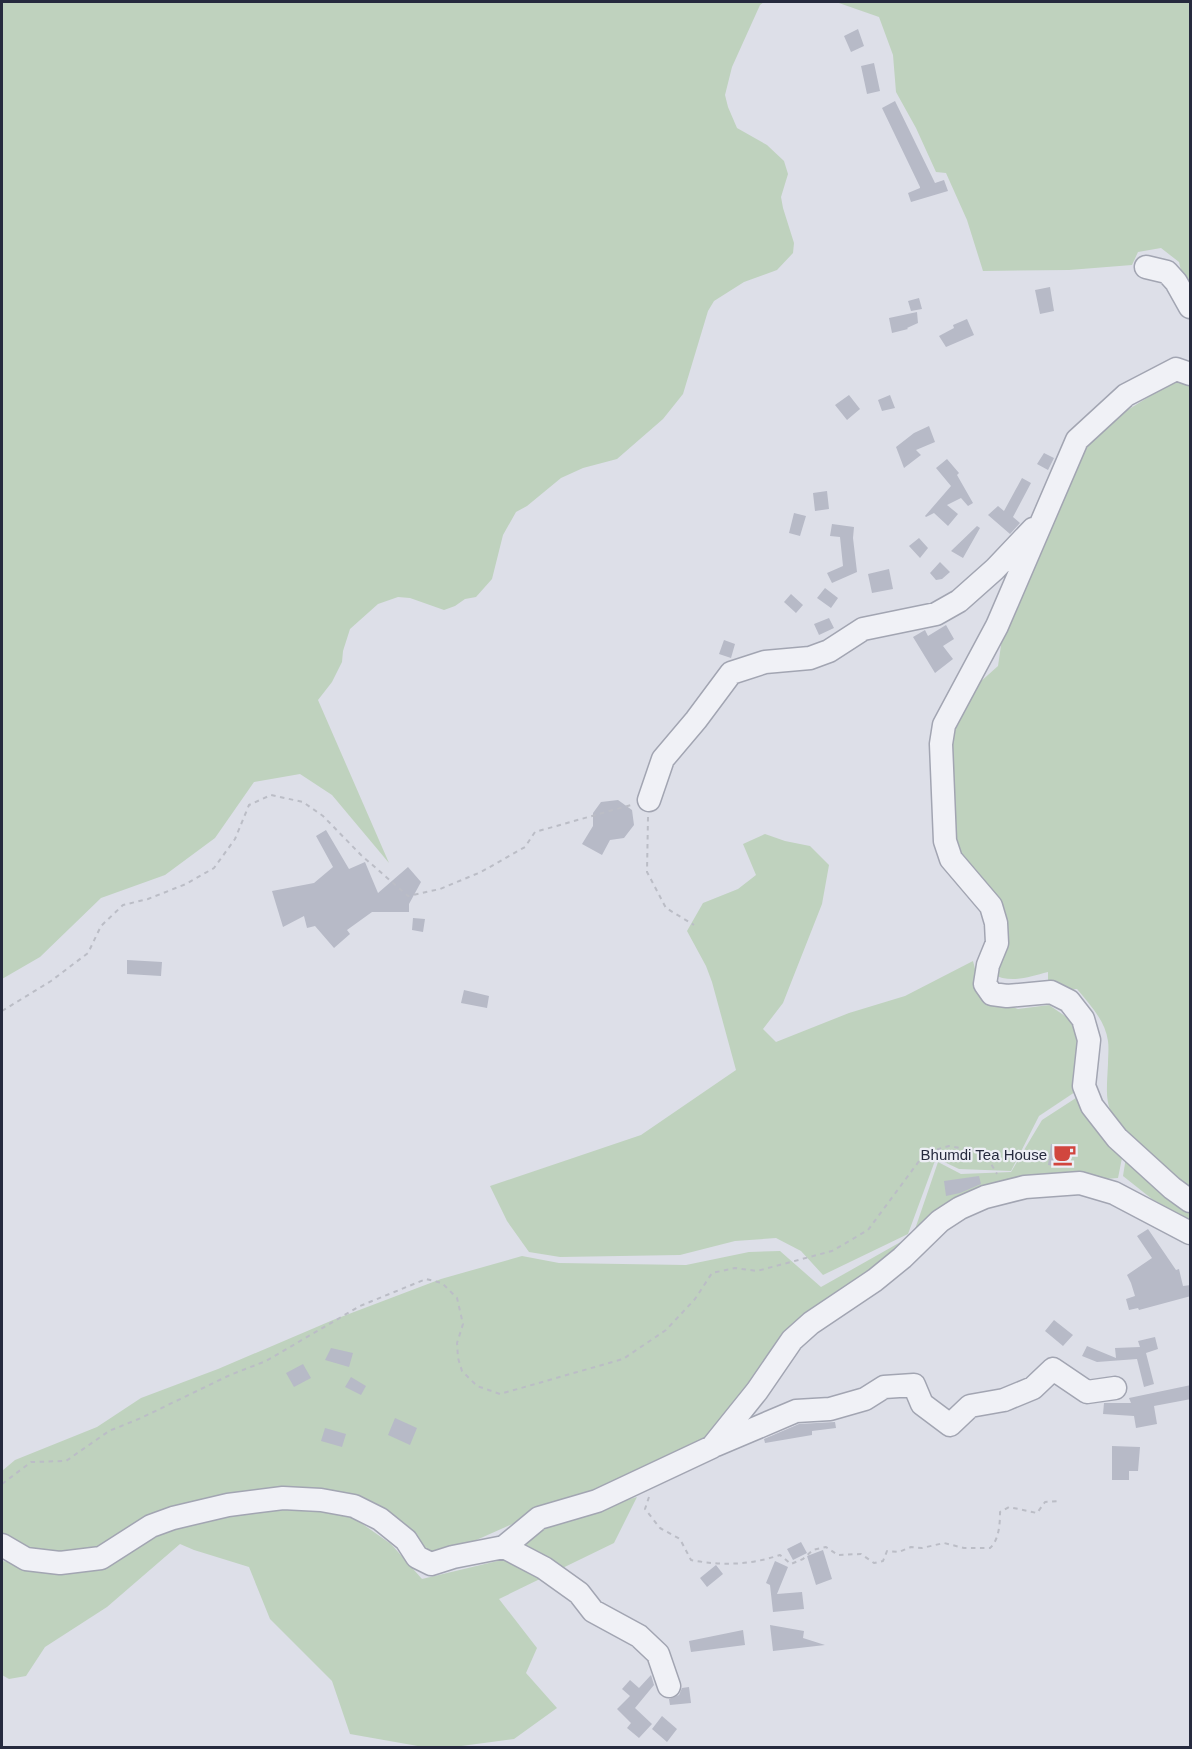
<svg xmlns="http://www.w3.org/2000/svg" width="1192" height="1749" viewBox="0 0 1192 1749" font-family="Helvetica,sans-serif">
  <style>
    .green { fill: #bfd2be }
    .building { fill: #b7bac7 }
    .lines { fill: none; stroke-linecap: round; stroke-linejoin: round }
    .minor-casing { stroke: #a2a5b2; stroke-width: 25 }
    .path { stroke: #bbbdc6; stroke-width: 2; stroke-dasharray: 4.5 4.5; stroke-linecap: butt }
    .minor { stroke: #f0f1f6; stroke-width: 22 }
    .labels { text-anchor: middle; dominant-baseline: central; stroke-width: 4.5; stroke-linejoin: round; paint-order: stroke }
    .poi-label { font-size: 15px; fill: #262a3e; stroke: #edeef5; text-anchor: end }
  </style>
  <rect width="100%" height="100%" fill="#dddfe8"/>
  <path class="green" d="M2 2H764L760 5 732 67 725 95 728 107 737 128 767 145 784 161 788 174 781 197 783 208 794 243 793 253 777 270 744 282 714 301 708 311 683 394 663 419 617 459 583 468 561 478 527 506 516 512 503 535 492 579 476 597 465 599 455 606 444 610 410 598 398 597 378 604 350 629 343 651 342 662 332 682 318 700 389 863 332 795 300 774 254 782 215 838 165 875 101 898 40 957 2 979Z
    M836 2H1190V286L1181 271 1179 262 1161 248 1138 252 1132 265 1069 270 983 271 967 220 946 173 936 172 916 128 896 92 893 55 879 17Z
    M1184 380 1190 383V1221L1152 1199 1123 1176 1129 1138C1104 1108 1106 1102 1108 1064 1108 1057 1109 1048 1108 1041 1105 1020 1090 1005 1077 989L1063 990 1048 983V972C1028 977 1011 984 992 974L998 949 966 867 953 841 948 736 969 692 998 666 1004 625 1059 511 1085 448 1126 411 1166 386Z
    M765 834 785 841 810 846 829 865 822 904 783 1003 763 1029 776 1042 849 1013 905 996 973 961 982 996 1018 1009 1049 1005 1081 1027 1075 1092 1039 1116 1011 1171 959 1169 936 1158 908 1234 823 1275 801 1251 776 1238 735 1241 680 1255 560 1257 529 1252 507 1221 490 1186 641 1135 736 1070 712 982 706 966 687 931 703 903 738 889 756 875 743 844Z
    M1079 1096 1124 1148 1118 1178 1008 1186 832 1299 706 1446 517 1522 445 1554 421 1555 381 1516 278 1493 93 1553 34 1555 2 1535V1471L15 1460 97 1427 141 1398 218 1369 333 1320 441 1279 522 1256 559 1263 686 1265 749 1252 780 1251 821 1287 913 1235 938 1162 961 1174 1011 1172 1042 1120Z
    M637 1497 614 1543 499 1599 537 1648 526 1673 557 1708 514 1739 454 1747 429 1748 350 1734 332 1681 270 1619 249 1567 194 1550 180 1544 107 1607 45 1647 26 1676 9 1679 2 1675V1561L73 1571 128 1555 152 1535 242 1509 344 1511 391 1544 422 1579 510 1558 553 1520Z"/>
  <path class="building" d="M858 29 864 46 851 52 844 36Z
    M874 63 880 91 867 94 861 66Z
    M895 101 935 183 944 180 948 191 911 202 908 193 920 188V187L882 108Z
    M1050 287 1054 311 1040 314 1035 290Z
    M919 298 922 309 911 311 908 301Z
    M917 312 918 323 907 328 908 329 892 333 889 318Z
    M967 319 974 335 946 347 939 336 954 328 953 325Z
    M849 395 860 409 847 420 835 405Z
    M890 395 895 408 882 411 878 400Z
    M929 426 935 442 916 450 921 455 904 468 896 447 914 433Z
    M1044 453 1054 458 1048 470 1037 464Z
    M947 459 959 473 957 475 973 503 968 506 961 498 947 505 958 514 948 526 934 513 926 517 925 516 951 486 936 468Z
    M1022 478 1031 483 1013 517 1020 523 1010 534 988 515 998 506 1004 511Z
    M827 491 829 509 815 511 813 493Z
    M794 513 806 516 800 536 789 533Z
    M832 524 854 527 853 538 857 572 832 583 827 573 843 566 840 537 830 536Z
    M977 526 980 528 963 558 951 551Z
    M919 538 928 548 920 558 909 546Z
    M940 562 950 572 942 579 936 580 930 573Z
    M889 569 893 589 872 593 868 574Z
    M825 588 838 598 831 608 817 598Z
    M791 594 803 605 796 613 784 602Z
    M829 618 834 628 819 635 814 624Z
    M946 625 954 639 943 646 953 659 935 673 913 637 925 630 928 636Z
    M724 640 735 644 731 658 719 654Z
    M618 800 632 810 634 825 624 838 610 840 602 855 582 844 593 826V813L601 802Z
    M326 830 349 869 365 862 378 893 408 867 421 882 409 904V912H372L347 930 350 934 334 948 315 926 307 928 304 916 283 927 272 891 314 883 333 867 316 836Z
    M413 918 425 919 423 932 412 930Z
    M127 960 162 962 161 976 127 974Z
    M464 990 489 996 487 1008 461 1003Z
    M1051 1144 1071 1147 1067 1168 1048 1165Z
    M979 1176 981 1184 960 1193 946 1196 944 1181Z
    M1148 1229 1176 1270 1179 1269 1183 1286 1191 1285V1296L1139 1310 1138 1308 1129 1310 1126 1299 1135 1296 1131 1283 1127 1275 1152 1258 1137 1236Z
    M1054 1320 1073 1335 1063 1346 1045 1331Z
    M1155 1337 1158 1349 1146 1353 1154 1384 1144 1387 1137 1359 1097 1362 1082 1356 1087 1346 1116 1358 1115 1348 1140 1347 1138 1341Z
    M331 1348 353 1353 349 1367 325 1360Z
    M303 1364 311 1378 294 1387 286 1373Z
    M351 1377 366 1386 361 1395 345 1387Z
    M1191 1385V1399L1154 1406 1157 1424 1136 1428 1134 1416 1103 1414 1104 1403H1131L1129 1398Z
    M395 1418 417 1428 410 1445 388 1435Z
    M835 1422 836 1428 812 1431V1435L765 1443 764 1439 799 1424Z
    M325 1428 346 1434 342 1447 321 1441Z
    M1112 1446 1140 1447 1138 1471H1129V1480H1112Z
    M801 1542 807 1553 793 1560 787 1549Z
    M823 1550 832 1579 816 1585 807 1556Z
    M775 1561 788 1567 777 1594 802 1592 804 1609 773 1612 770 1585 766 1583Z
    M716 1565 723 1574 707 1587 700 1578Z
    M770 1625 804 1631 803 1638 825 1645 773 1651Z
    M743 1630 745 1645 691 1652 689 1641Z
    M651 1675 654 1685 635 1708 652 1724 639 1738 627 1728 631 1723 617 1709 630 1696 622 1689 630 1680 639 1688Z
    M689 1687 691 1703 670 1705 669 1699 679 1695 682 1688Z
    M662 1716 677 1729 667 1742 652 1729Z"/>
  <g class="lines">
    <defs>
      <path id="minor" d="M1146 267 1167 272 1176 282 1190 307
        M1190 374 1176 369 1126 395 1077 440 997 626 944 725 941 744 945 841 951 859 991 906 996 923 997 943 988 965 985 984 992 994 1007 996 1051 992 1069 1001 1083 1019 1089 1040 1084 1086 1092 1106 1117 1138 1172 1188 1190 1201
        M649 800 663 759 696 720 731 673 765 662 810 658 829 651 863 629 936 614 959 601 995 569 1033 529
        M716 1445 796 1411 830 1409 865 1399 884 1387 914 1385 922 1404 950 1425 970 1406 1004 1400 1033 1388 1053 1369 1087 1392 1115 1388
        M2 1545 26 1559 60 1563 101 1558 151 1526 173 1518 228 1505 283 1498 321 1500 354 1506 380 1519 406 1540 417 1557 431 1564 453 1557 504 1547 539 1518 597 1501 712 1447 757 1391 792 1340 811 1323 875 1280 902 1258 940 1221 960 1208 985 1197 1025 1187 1080 1183 1114 1193 1190 1233
        M504 1547 544 1568 579 1593 593 1611 639 1636 658 1654 669 1686"/>
    </defs>
    <use href="#minor" class="minor-casing"/>
    <path class="path" d="M648 817 647 872 666 908 694 925
      M2 1011 51 981 88 953 101 926 123 905 148 899 186 884 214 868 235 839 249 805 271 795 303 802 323 816 361 855 408 896 440 889 481 872 525 847 535 832 631 805
      M2 1484 31 1462 66 1461 109 1431 141 1418 230 1375 266 1361 360 1306 426 1279 442 1283 457 1298 463 1324 457 1343 458 1358 462 1371 477 1386 500 1394 623 1359 666 1330 695 1299 712 1273 735 1268 757 1271 832 1251 868 1230 925 1153 949 1146 984 1152 997 1174
      M649 1497 645 1509 660 1528 680 1539 691 1560C722 1566 750 1565 780 1555L791 1564 803 1559 813 1550 826 1547 838 1555 861 1554 874 1563 883 1561 887 1551 899 1552 911 1547 922 1548 944 1543 964 1548H990C999 1540 1000 1524 1000 1512L1009 1507 1037 1513 1045 1502 1059 1501"/>
    <use href="#minor" class="minor"/>
  </g>
  <defs>
    <symbol id="cafe-bare" viewBox="-9 -9 18 18"><path d="M-5.5-4.5H6V0H3Q3 3.5 0 3.5H-2.5Q-5.5 3.5-5.5 0ZM3-3.2v2h1.7v-2ZM-6 4.5H4V6H-6Z" fill="#d1463e" stroke="#edeef5" stroke-width="2.5" paint-order="stroke"/></symbol>
  </defs>
  <g fill-rule="evenodd">
    <use href="#cafe-bare" x="1048" y="1138" width="33" height="33"/>
  </g>
  <g class="labels">
    <g class="poi-label">
      <text x="1047" y="1154">Bhumdi Tea House</text>
    </g>
  </g>
  <rect width="1192" height="1749" fill="none" stroke="#262a3e" stroke-width="6"/>
</svg>
